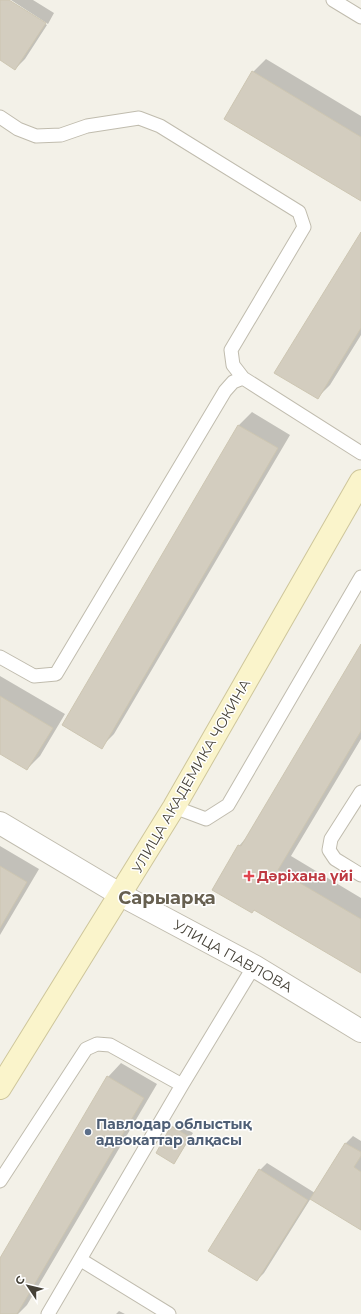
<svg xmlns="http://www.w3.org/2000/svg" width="361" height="1314" viewBox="0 0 361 1314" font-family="Montserrat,sans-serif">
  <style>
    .shadow { fill: #0003 }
    .building { fill: #d3cdbf; stroke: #cdc6b2 }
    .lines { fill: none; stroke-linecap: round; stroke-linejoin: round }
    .service-casing { stroke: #c0bcae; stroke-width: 15 }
    .minor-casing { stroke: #c0bcae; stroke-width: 24 }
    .secondary-casing { stroke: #cec69b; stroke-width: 24 }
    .service { stroke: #fff; stroke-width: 13 }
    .minor { stroke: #fff; stroke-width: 22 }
    .secondary { stroke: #faf4cb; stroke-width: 22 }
    .health-dot { fill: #e0444e; stroke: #fff; stroke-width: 1.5 }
    .service-dot { fill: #5c6f8a; stroke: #fff; stroke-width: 1.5 }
    .labels { text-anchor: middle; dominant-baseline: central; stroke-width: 3; stroke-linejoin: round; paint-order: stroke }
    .street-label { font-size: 14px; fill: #454137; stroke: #fff }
    .health-label { font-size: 14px; font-weight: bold; fill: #be3a42; stroke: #fff; text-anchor: start }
    .service-label { font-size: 14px; font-weight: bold; fill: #4e5e75; stroke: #fff; text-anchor: start }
    .district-label { font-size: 18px; font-weight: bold; fill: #676050; stroke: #fff }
  </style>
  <rect width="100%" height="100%" fill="#f3f1e8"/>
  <path class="shadow" d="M0 0H7L47 25 25 59 15 69 0 59Z
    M11 0H33L54 13 48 24Z
    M266 59 361 116V200L253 72Z
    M361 234V335L330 385 317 398Z
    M252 412 290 435 114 734 101 747 63 725 239 425Z
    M361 646V739L291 856 361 898V972L239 846 246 838Z
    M0 676 65 714 40 756 27 769 0 753Z
    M0 846 39 869 0 935Z
    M121 1063 157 1084 27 1305 18 1314H5L0 1311V1260L108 1077Z
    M176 1123 193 1133 174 1163 157 1153Z
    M353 1136 361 1141V1229L311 1198 264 1273 257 1280 260 1170 267 1163 315 1193 346 1143Z
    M119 1311 125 1314H116Z"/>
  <path class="building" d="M0 0H9L46 23 15 70 0 60Z
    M252 71 361 137V201L224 119Z
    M361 232V328L318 399 274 373Z
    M238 425 278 448 102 749 62 725Z
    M361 644V731L278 870 361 919V973L254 910 252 913 212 890 238 845 241 846Z
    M0 696 53 728 27 770 0 754Z
    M0 866 27 882 0 928Z
    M107 1076 144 1098 17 1314H0V1258Z
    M171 1126 190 1137 174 1164 156 1153Z
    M345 1143 361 1152V1156L354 1167 361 1172V1230L310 1199Z
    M259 1169 308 1200 257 1281 208 1251Z"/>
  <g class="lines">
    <defs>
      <path id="service" d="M333 0 361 17
        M0 117 18 129 36 136 61 135 87 126 139 118 160 126 299 212 304 227 231 350 233 365 243 378
        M0 657 34 676 56 674 225 391 233 382 243 378 361 453
        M361 792 331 839 329 850 335 859 361 875
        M174 807 206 819 228 805 361 577
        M0 1181 86 1049 97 1044 110 1045 182 1085
        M81 1260 169 1314
        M48 1314 182 1085 254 966"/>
      <path id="minor" d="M0 823 121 895 254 966 361 1031"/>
      <path id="secondary" d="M0 1088 174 807 361 481"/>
    </defs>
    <use href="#service" class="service-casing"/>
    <use href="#minor" class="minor-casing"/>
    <use href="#secondary" class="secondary-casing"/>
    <use href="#service" class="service"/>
    <use href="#minor" class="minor"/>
    <use href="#secondary" class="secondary"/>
  </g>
  <path class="health-dot" d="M247 870h4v4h4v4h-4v4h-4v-4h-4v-4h4z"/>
  <circle class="service-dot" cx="88" cy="1132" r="4"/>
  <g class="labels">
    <g class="street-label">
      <text transform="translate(191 776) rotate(-60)">УЛИЦА АКАДЕМИКА ЧОКИНА</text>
      <text transform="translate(233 956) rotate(29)">УЛИЦА ПАВЛОВА</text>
    </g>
    <g class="health-label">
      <text x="257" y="876">Дәріхана үйі</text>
    </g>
    <g class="service-label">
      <text x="96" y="1124">Павлодар облыстық<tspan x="96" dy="16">адвокаттар алқасы</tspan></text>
    </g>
    <g class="district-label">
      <text x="167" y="898">Сарыарқа</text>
    </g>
  </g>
  <g transform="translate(28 1286) rotate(305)" stroke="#ffffff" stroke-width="3" paint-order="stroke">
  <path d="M0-3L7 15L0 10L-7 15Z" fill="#454137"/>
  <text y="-6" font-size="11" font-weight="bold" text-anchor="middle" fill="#454137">С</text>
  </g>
</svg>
